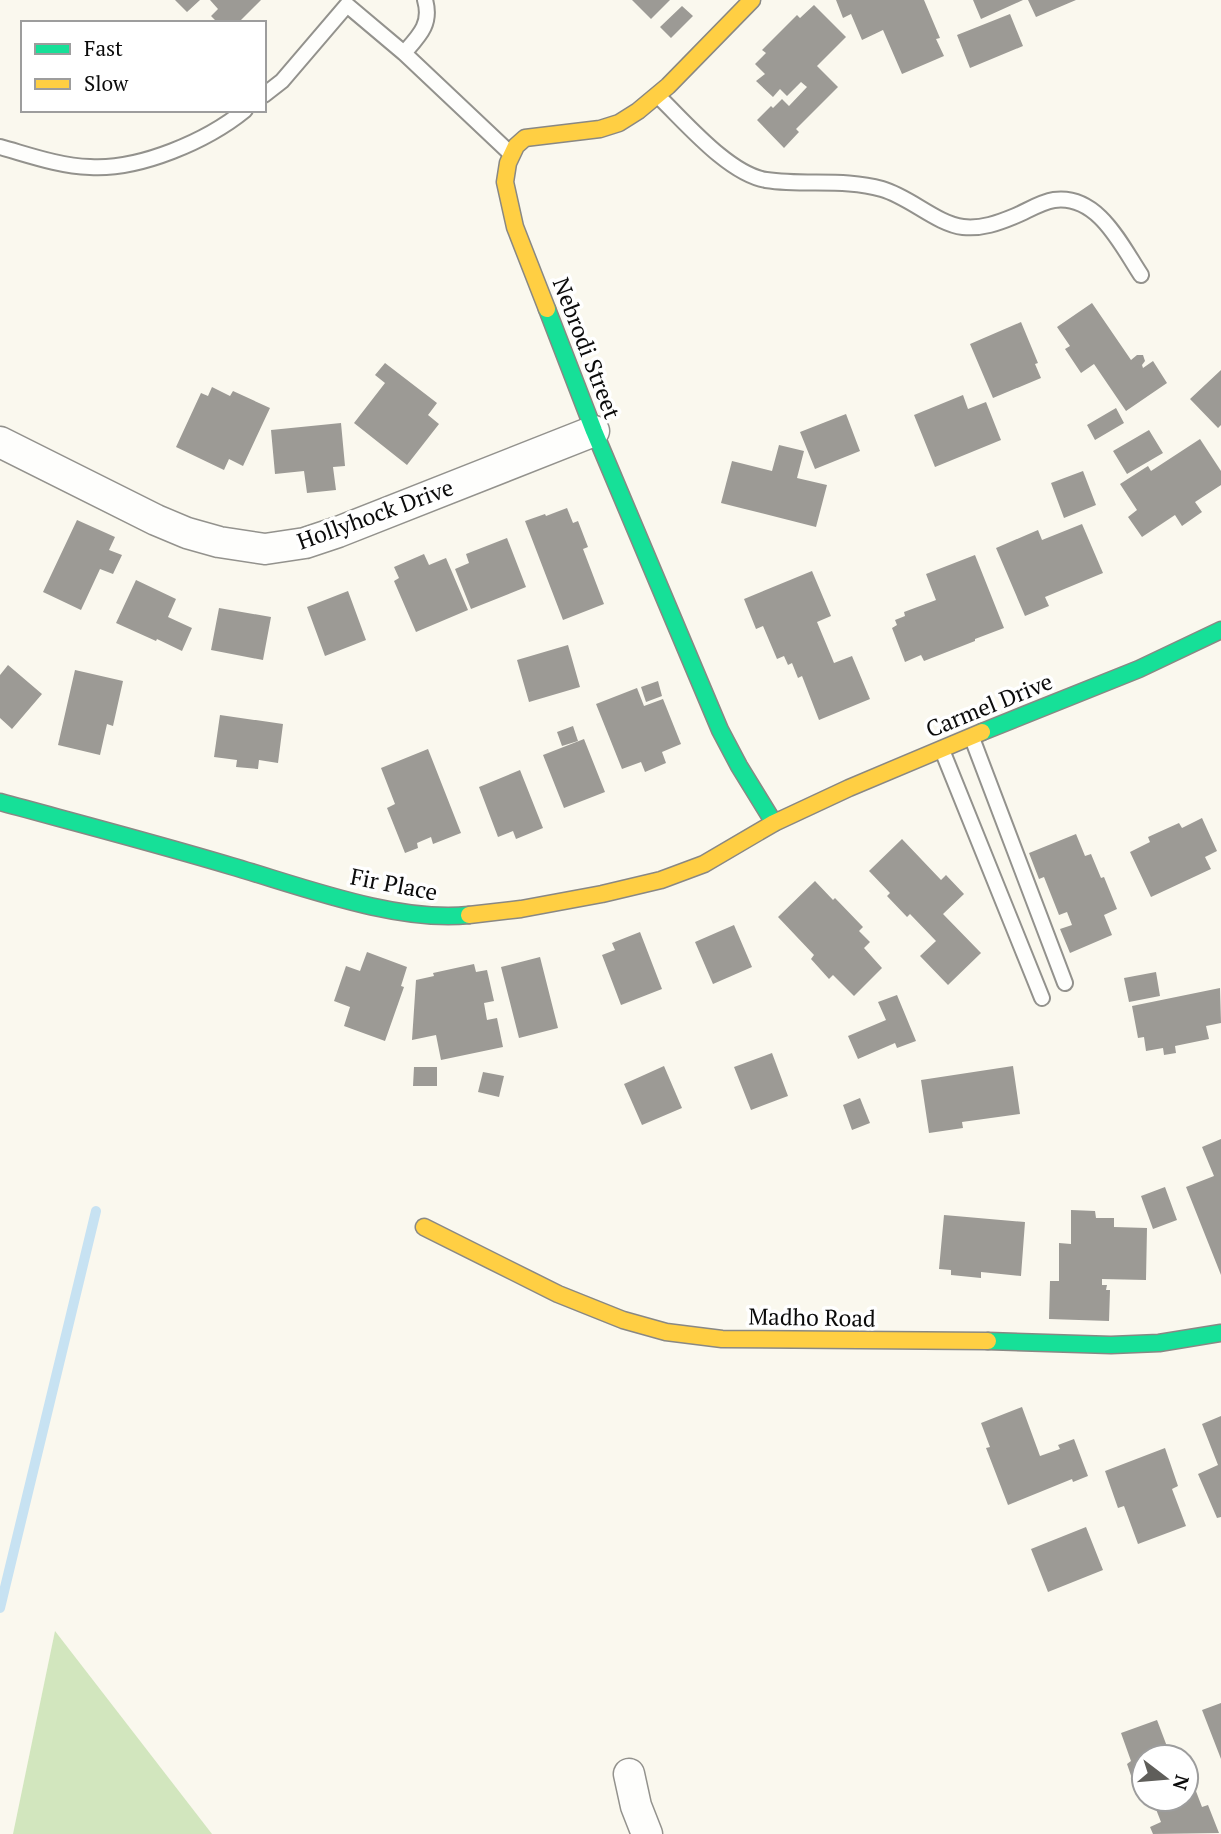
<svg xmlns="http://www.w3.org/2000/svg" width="1221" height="1834" viewBox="0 0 1221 1834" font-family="'PT Serif',serif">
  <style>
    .forest { fill: #d2e6be }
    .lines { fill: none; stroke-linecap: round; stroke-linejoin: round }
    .stream { stroke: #c7e2f2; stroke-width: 10 }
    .building { fill: #9c9a95 }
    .lane-casing { stroke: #93928d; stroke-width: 18 }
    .street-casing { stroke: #93928d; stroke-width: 33 }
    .fast-casing { stroke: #898884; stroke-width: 19 }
    .slow-casing { stroke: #898884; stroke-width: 19 }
    .lane { stroke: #fefefc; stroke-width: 14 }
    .street { stroke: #fefefc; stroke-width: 30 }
    .fast { stroke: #16e098; stroke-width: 16 }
    .slow { stroke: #ffcf43; stroke-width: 16 }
    .labels { text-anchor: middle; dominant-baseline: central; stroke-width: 7; stroke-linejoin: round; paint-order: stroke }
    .street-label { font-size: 23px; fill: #0b0b0b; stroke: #fff }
  </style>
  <rect width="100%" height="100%" fill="#faf8ee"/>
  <path class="forest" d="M55 1631 212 1834H13Z"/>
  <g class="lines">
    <path class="stream" d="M0 1608 96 1211"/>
  </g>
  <path class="building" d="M175 0H200L187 12Z
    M210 0H261L238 23H218L211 16 218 9Z
    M632 0H670L651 19Z
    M836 0H924L940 38 936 39 944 56 902 74 883 30 862 40 851 14 843 18Z
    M973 0H1023L981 19Z
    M1028 0H1076L1036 17Z
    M814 5 846 37 817 66 838 87 796 129 799 132 784 148 757 120 771 106 773 108 782 99 789 106 807 87 801 82 787 96 780 89 773 97 756 81 765 74 755 64 766 53 762 50 797 15 800 18Z
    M682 6 693 16 671 38 660 27Z
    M1010 14 1023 46 970 68 957 35Z
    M1092 303 1131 360 1137 355H1143L1145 361 1142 365 1143 368 1153 361 1167 383 1126 411 1094 364 1081 373 1065 349 1070 346 1057 327Z
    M1021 322 1038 363 1035 364 1041 378 993 398 970 344Z
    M385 363 437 403 428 415 439 424 407 465 354 423 385 383 375 375Z
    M1221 370V425L1218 428 1190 399Z
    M212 387 230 396 233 391 270 408 243 466 229 459 224 470 176 447 201 393 208 396Z
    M963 395 968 409 986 402 1001 440 935 467 914 415Z
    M1116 408 1124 423 1095 440 1087 425Z
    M846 414 860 451 815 469 800 432Z
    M341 423 345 466 333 467 336 490 307 493 304 471 275 474 271 430Z
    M1149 430 1163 453 1127 474 1113 451Z
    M1200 439 1221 471V485L1195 502 1202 512 1182 526 1175 515 1142 537 1128 517 1137 510 1120 484 1148 466 1151 471Z
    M779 445 804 451 797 478 827 485 816 527 721 503 732 461 772 471Z
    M1083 471 1096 505 1064 518 1051 483Z
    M567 508 573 523 578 521 588 547 583 549 604 604 563 620 525 521 545 514 546 516Z
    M77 520 115 537 109 550 122 555 113 574 100 569 81 610 43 592Z
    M1082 524 1103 573 1045 597 1049 606 1025 616 996 548 1038 530 1042 540Z
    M507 538 526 587 471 609 455 569 469 563 466 554Z
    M424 554 429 565 446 558 468 610 416 632 394 581 399 578 394 567Z
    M975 555 1004 628 975 639V641L924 661 921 655 905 662 892 628 897 625 895 620 905 616 904 612 936 600 926 574Z
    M812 571 831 616 817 622 834 663 852 656 870 699 819 720 802 676 798 678 792 663 788 665 784 656 777 659 763 626 756 629 744 599Z
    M136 580 176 599 168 617 192 628 182 651 157 639 156 641 116 623Z
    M348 591 366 640 325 656 307 607Z
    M219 608 271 617 263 660 211 650Z
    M568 645 580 687 529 702 517 660Z
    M8 665 42 694 12 729 0 718V675Z
    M75 670 123 681 113 726 107 724 100 755 58 745Z
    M658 681 662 696 646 702 641 687Z
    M637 688 644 706 663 699 681 744 662 752 666 763 645 772 641 762 622 769 596 704Z
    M220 715 283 724 278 763 259 760 258 769 236 767 237 760 214 757Z
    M573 726 578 741 562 746 557 732Z
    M584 739 605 792 564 808 543 755Z
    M428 749 461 833 433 844 431 837 417 843 418 848 405 853 387 808 395 804 381 768Z
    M520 770 543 828 516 839 513 831 498 837 479 787Z
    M1202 818 1217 851 1205 857 1211 869 1151 897 1130 852 1150 842 1148 837 1179 823 1182 828Z
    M1076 834 1085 856 1091 854 1101 878 1104 877 1117 909 1104 915 1112 935 1070 953 1060 929 1072 925 1067 912 1059 915 1044 877 1039 879 1029 853Z
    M902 839 941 880 946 875 964 894 943 914 981 953 948 985 920 956 936 941 910 914 907 917 887 896 890 893 869 871Z
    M815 881 833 900 835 898 863 927 859 931 870 942 864 948 882 968 854 996 833 975 829 979 811 959 814 955 778 917Z
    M734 925 752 967 713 984 695 942Z
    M640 932 662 989 621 1005 602 955 615 950 612 943Z
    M367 952 407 967 401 986 404 987 385 1041 344 1026 350 1007 334 1001 346 966 360 971Z
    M540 957 558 1028 519 1038 501 967Z
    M474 964 476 972 487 970 494 1001 484 1003 487 1020 497 1018 503 1047 441 1060 436 1035 412 1040 416 980 434 976 433 973Z
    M1156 972 1160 996 1129 1002 1124 978Z
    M1220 988 1221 1023 1206 1026 1209 1039 1175 1046 1176 1053 1164 1055 1163 1048 1146 1051 1144 1037 1138 1038 1132 1006Z
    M897 995 916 1041 897 1048 895 1043 858 1059 848 1036 886 1020 878 1002Z
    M772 1053 788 1096 751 1110 734 1067Z
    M664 1066 682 1108 642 1125 624 1084Z
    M1013 1066 1020 1114 962 1122 963 1128 929 1133 921 1080Z
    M414 1067H437V1086H413Z
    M483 1072 504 1076 499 1097 478 1092Z
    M860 1098 870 1123 852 1130 843 1105Z
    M1221 1139V1275L1186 1187 1214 1176 1202 1147Z
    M1165 1187 1177 1220 1153 1229 1141 1196Z
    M1071 1210 1095 1211 1096 1218H1114V1227L1147 1228 1146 1280 1102 1279V1285H1107L1106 1290H1110L1109 1321 1049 1319 1050 1281H1059V1243L1071 1244Z
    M944 1215 1025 1222 1021 1276 981 1272V1278L951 1275V1270L939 1269Z
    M1022 1407 1040 1456 1060 1449 1058 1445 1074 1439 1088 1476 1073 1482 1072 1479 1008 1505 986 1448 990 1447 981 1423Z
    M1221 1416V1517L1217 1518 1198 1474 1218 1465 1202 1424Z
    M1165 1448 1178 1486 1172 1489 1186 1526 1138 1544 1124 1506 1118 1508 1105 1471Z
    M1086 1527 1103 1570 1048 1592 1031 1549Z
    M1221 1703V1759L1202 1710Z
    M1157 1720 1171 1757H1144V1787L1136 1790 1127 1764 1131 1761 1121 1733Z
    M1186 1765 1202 1807 1208 1805 1219 1833 1153 1834 1150 1827 1161 1822 1152 1799H1186Z"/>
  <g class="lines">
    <defs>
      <path id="lane" d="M404 53C419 36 432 24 425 0
        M264 95 282 81 347 5 404 53 511 154
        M659 97C686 123 729 174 766 180 805 186 844 178 882 189 910 197 937 224 963 227 982 229 998 223 1015 216 1027 211 1041 202 1054 200 1098 194 1121 245 1141 275
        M0 147C29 155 59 166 90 167 140 170 207 141 245 110
        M972 738 1065 983
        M942 750 1042 998"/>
      <path id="street" d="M0 442 156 520 187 533 219 542 265 549 305 543 338 532 594 431
        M629 1774 636 1806 647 1834"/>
      <path id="fast" d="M547 309 594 431 720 730 739 766 774 823
        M982 732 1139 669 1221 630
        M0 802C77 823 154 843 231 866 300 886 397 923 469 915
        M988 1341 1111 1345 1159 1343 1221 1333"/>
      <path id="slow" d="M547 309 515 227 505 182 508 163 516 146 525 138 600 129 619 123 638 111 668 86 752 0
        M469 915 521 909 602 894 661 880 704 864 774 823 849 788 982 732
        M424 1227 558 1294 623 1320 666 1332 722 1339 988 1341"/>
    </defs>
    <use href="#lane" class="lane-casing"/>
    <use href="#street" class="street-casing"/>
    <use href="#fast" class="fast-casing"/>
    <use href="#slow" class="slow-casing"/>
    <use href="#lane" class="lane"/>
    <use href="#street" class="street"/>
    <use href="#fast" class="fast"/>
    <use href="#slow" class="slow"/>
  </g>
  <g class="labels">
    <g class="street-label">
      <text transform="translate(587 348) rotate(69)">Nebrodi Street</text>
      <text transform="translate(375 514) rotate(-20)">Hollyhock Drive</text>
      <text transform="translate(989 705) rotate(-22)">Carmel Drive</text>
      <text transform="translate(394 884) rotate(11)">Fir Place</text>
      <text transform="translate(812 1317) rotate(1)">Madho Road</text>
    </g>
  </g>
  <rect x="21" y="21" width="245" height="91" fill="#ffffff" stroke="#9d9d9d" stroke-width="2"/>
  <rect x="35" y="44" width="35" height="10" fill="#16e098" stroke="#9d9d9d" stroke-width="2"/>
  <text x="84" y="56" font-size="21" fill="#0b0b0b">Fast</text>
  <rect x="35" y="79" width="35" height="10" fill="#ffcf43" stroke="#9d9d9d" stroke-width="2"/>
  <text x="84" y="91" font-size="21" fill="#0b0b0b">Slow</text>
  <g transform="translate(1165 1778) rotate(106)"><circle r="33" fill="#ffffff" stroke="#9d9d9d" stroke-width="2"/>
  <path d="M0-5L12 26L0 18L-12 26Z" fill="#5f5e5a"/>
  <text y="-10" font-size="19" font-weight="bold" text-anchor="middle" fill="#0b0b0b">N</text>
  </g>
</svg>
